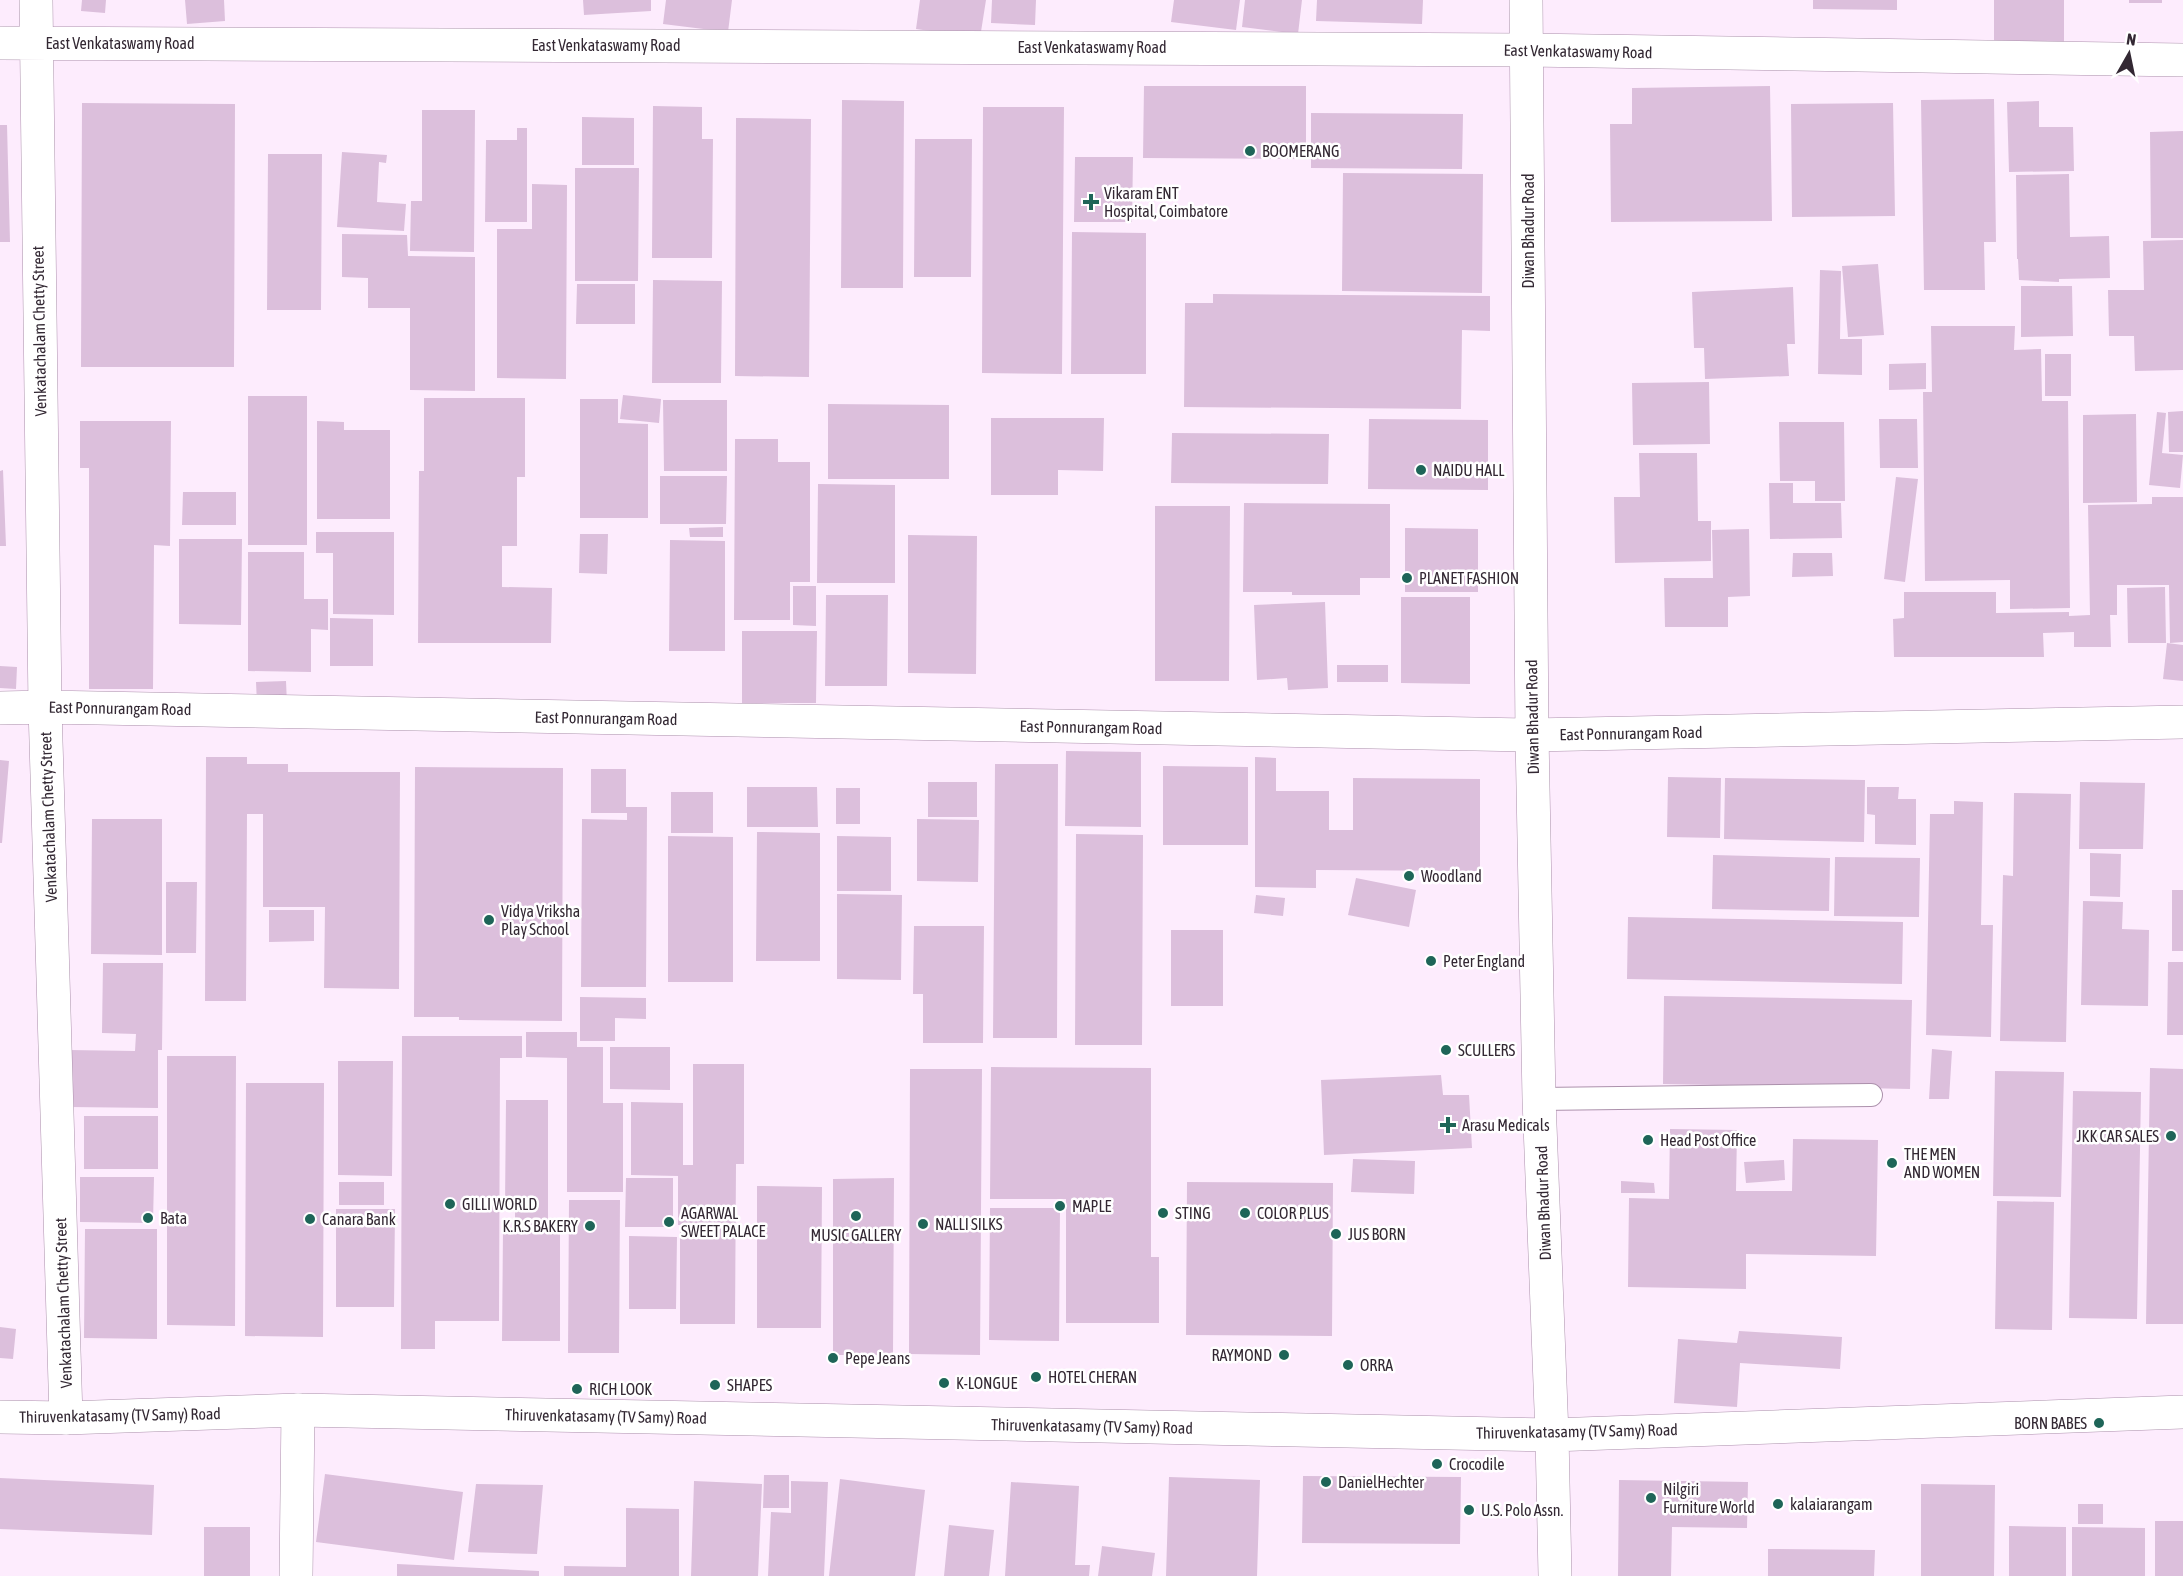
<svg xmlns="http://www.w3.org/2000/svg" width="2183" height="1576" viewBox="0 0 2183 1576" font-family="'Asap Condensed',sans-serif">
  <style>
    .building { fill: #dcbfdc }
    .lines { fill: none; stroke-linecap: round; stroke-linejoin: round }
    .service-casing { stroke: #ac91ac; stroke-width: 24 }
    .minor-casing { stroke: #ac91ac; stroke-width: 34 }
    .tertiary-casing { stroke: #ac91ac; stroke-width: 34 }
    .secondary-casing { stroke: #ac91ac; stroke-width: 34 }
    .service { stroke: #fff; stroke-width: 22 }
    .minor { stroke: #fff; stroke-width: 33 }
    .tertiary { stroke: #fff; stroke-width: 33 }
    .secondary { stroke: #fff; stroke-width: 33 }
    .poi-dot { fill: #1e6558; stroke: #fff; stroke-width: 2 }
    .labels { text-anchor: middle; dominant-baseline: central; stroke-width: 5; stroke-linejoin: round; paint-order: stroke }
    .street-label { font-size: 16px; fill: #332833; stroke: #fff }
    .poi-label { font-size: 16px; fill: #332833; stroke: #fff; text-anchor: start }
  </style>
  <rect width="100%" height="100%" fill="#fdecfd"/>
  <path class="building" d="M82 0H106L105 13 81 11Z
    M185 0H224L225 21 187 24Z
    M583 0H651V11L584 15Z
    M666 0H732L728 32 663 24Z
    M920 0H986L980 38 916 29Z
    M992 0H1036L1035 25 991 23Z
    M1174 0H1240L1236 30 1171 22Z
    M1245 0H1302L1298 34 1242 27Z
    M1317 0H1423L1422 24 1316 21Z
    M1813 0H1897V10L1813 9Z
    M1994 0H2064V42L1994 41Z
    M2129 0H2162V3H2129Z
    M1144 86H1306V159L1143 158Z
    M1770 86 1772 221 1611 222 1610 124H1632V88Z
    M1994 99 1996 242H1984L1985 290H1924L1921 100Z
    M842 100 904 101 903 288H841Z
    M2039 101V127H2073L2074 171 2009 172 2007 102Z
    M82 103 235 104 234 367H81Z
    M1893 103 1895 216 1792 217 1791 104Z
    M653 106 702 107V139H713L712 258H652Z
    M983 107H1064L1062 374 982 373Z
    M422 110H475L474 252 410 251 411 201H422Z
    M1311 113 1463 114 1462 169 1311 168Z
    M582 117 634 118V165H582Z
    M736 118 811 119 809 377 735 376Z
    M0 125H7L10 242H0Z
    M517 128H527V222H485L486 140H517Z
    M2183 131V238H2151L2150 132Z
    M915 139H972L971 277H914Z
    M342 152 387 155 386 163 379 162 377 202 406 204 404 231 337 227Z
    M268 154H322L321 310H267Z
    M1075 157H1133L1132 222H1074Z
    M575 168H639L638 281H575Z
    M1343 173 1483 174 1482 293 1342 291Z
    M2069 174 2070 237 2109 236 2110 278 2059 279V282L2019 280 2018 259H2017L2016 175Z
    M532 184 567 185 566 379 497 378V229H532Z
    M1072 232 1146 233V374H1071Z
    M342 234 407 235 408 256 475 257V391L410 390V308H368V278L342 277Z
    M2183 240V370L2135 371 2134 336H2109L2108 290H2144L2143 241Z
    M1878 264 1884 335 1848 337 1842 266Z
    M1820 270 1841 271 1840 339H1862V375L1818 374Z
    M653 280 722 281 721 383H652Z
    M577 284H635V324H576Z
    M2021 286H2072L2073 336 2021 337Z
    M1793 287 1795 344H1787L1789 376 1705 379 1704 348H1694L1692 292Z
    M1213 294 1490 296V331L1462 330 1461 409 1184 407 1185 303H1213Z
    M1931 326H2015L2014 350 2041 349 2042 401H2068L2070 608 2010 609V580L1925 581 1923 392H1932Z
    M2045 354H2071V396H2045Z
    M1926 363V389L1889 390V364Z
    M1709 382 1710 444 1633 445 1632 383Z
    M623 395 661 399 659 423 620 419Z
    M248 396H307V545H248Z
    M424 398H525V477H517V546H502V587L552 588 551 643H418L419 471H424Z
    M580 399H618V423L648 424V518H580Z
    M663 400H727V471H664Z
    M828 404 949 405V479H828Z
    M2183 411V452H2169L2168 412Z
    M2157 412 2166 413 2162 453 2183 455 2180 488 2149 485Z
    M2136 414 2137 502 2083 503V415Z
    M991 418H1104L1103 471 1058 470V495H991Z
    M1369 419 1488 420V490L1368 489Z
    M1879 419H1917L1918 468H1880Z
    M80 421H171L170 546 154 545 153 689H89V468H80Z
    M317 421 344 422V430H390V519H317Z
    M1779 422H1844L1845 501H1815V481H1780Z
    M1172 433 1329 434 1328 484 1171 483Z
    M735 439H778V462H810V582H790V620H734Z
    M1639 453H1697L1698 521H1711V561L1615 563 1614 497H1640Z
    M3 470 6 546H0V471Z
    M660 476H727L726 524H660Z
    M1896 477 1918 479 1905 582 1884 579Z
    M1769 483H1793V503H1841L1842 538 1770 539Z
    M818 484 895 485V583H817Z
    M183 492H236V525H182Z
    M2152 497H2183V642L2170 643 2169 585H2117V615H2110L2111 647H2074V632L2043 633 2044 657H1894L1893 619 1904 618V592H1996V613L2069 612V616L2090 615 2088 505 2152 504Z
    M1244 503 1390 504V578H1360V595H1292V592H1243Z
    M1155 506H1230L1229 681H1155Z
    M723 527V537H690L689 528Z
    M1405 528 1478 529V592H1405Z
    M1749 529 1750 596 1728 597V627H1665L1664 578H1713L1712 530Z
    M316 532H394V615L333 614V553H316Z
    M580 534H608L607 574 579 573Z
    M908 535 977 536 976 674 908 673Z
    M179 539H242L241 625 179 624Z
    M670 540 725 541V651H669Z
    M248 552H304V599H328V630L311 629V672L248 671Z
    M1793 553H1832L1833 576 1792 577Z
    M793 586H816V626L793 625Z
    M2165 587 2166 643H2128L2127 588Z
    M826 595H888L887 686H825Z
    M1401 597H1470V684L1401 683Z
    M1325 602 1328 688 1288 690 1287 678 1257 680 1254 605Z
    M330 618 373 619V666H330Z
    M742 631H817L816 703H742Z
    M2167 643 2183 645V681L2163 679Z
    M1337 665H1388V682H1337Z
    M0 666 17 667 16 689 0 688Z
    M286 681 287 704H257L256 682Z
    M1066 751 1141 752V827L1065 826Z
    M206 757H247V764H288V772H400L399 989 324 988 325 907H263V814H247L246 1001H205Z
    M1255 757 1276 758V791H1329V830H1353V778L1480 779V871L1316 870V888L1255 887Z
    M0 760 9 761 2 843H0Z
    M995 764H1058L1057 1038H993Z
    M1163 766 1248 767V845H1163Z
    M415 767 563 768 562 1021 459 1020V1017H414Z
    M591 769H626V807H647L646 987H581L582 819 627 820V813H591Z
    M1668 777 1721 778 1720 838 1667 837Z
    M1725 778 1865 780 1864 842 1724 839Z
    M928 782H977V817H928Z
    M2080 782 2145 783 2143 849H2079Z
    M747 787H817L818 827H747Z
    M1867 787H1899L1898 799H1916V845L1875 844V815L1867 814Z
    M836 788H860V824H836Z
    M671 792H713V833H671Z
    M2014 793 2071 794 2066 1042 2000 1041 2003 875 2013 876Z
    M1954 801 1983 802 1981 925H1993L1991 1037 1926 1035 1930 814H1954Z
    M92 819H162V955L91 954Z
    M917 819 979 820 978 882 917 881Z
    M757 832 820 833V961H756Z
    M1076 834 1143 835 1142 1045H1075Z
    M668 836 733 837V982H668Z
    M837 836 891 837V891H837Z
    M2090 853 2121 854 2120 897 2090 896Z
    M1713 855 1830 858 1829 911 1712 909Z
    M1835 857 1920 858 1919 917 1834 916Z
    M1356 878 1416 890 1409 927 1348 915Z
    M166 882H197L196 953H166Z
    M2172 890H2183V951H2172Z
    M837 894 902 895 901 980 837 979Z
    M1256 895 1285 898 1283 916 1254 913Z
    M2083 901 2123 902 2122 929 2149 930 2148 1006 2081 1005Z
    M269 910H314V941L269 942Z
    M1628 917 1903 922 1902 984 1627 979Z
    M914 926H984L983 1043H923V994H913Z
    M1171 930H1223V1006H1171Z
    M2168 962H2183V1035H2167Z
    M103 963H163L162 1050H158V1108L69 1107V1050L135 1051 136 1034 102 1033Z
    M1664 996 1912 1000 1910 1089 1663 1084Z
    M580 997 646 998V1019L615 1018V1041H580Z
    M526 1032H577V1047H603V1103H623V1192H567V1058L526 1057Z
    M402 1036H522V1058H500L499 1321H435V1349H401Z
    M610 1047H670V1090L610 1089Z
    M1932 1049 1952 1051 1949 1099H1929Z
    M167 1056H236L235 1326 167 1325Z
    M338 1061H393L392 1176 338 1175Z
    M693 1064H744V1164H736L735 1324H680V1225H678V1176L631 1175V1102L683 1103V1165H693Z
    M991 1067 1151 1068V1257H1159V1323H1066V1199H990Z
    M2150 1068 2183 1069V1324H2146Z
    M910 1069H982L980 1355 909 1354Z
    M1995 1071 2064 1072 2061 1197 1993 1196Z
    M1441 1075 1443 1095H1469L1472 1148 1324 1155 1321 1080Z
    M246 1083H324L323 1337 245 1336Z
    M2073 1091 2141 1092 2137 1319 2069 1318Z
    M506 1100H548V1226L515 1225V1206L505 1205Z
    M84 1116H158V1169H84Z
    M1670 1129 1737 1130 1736 1191H1792L1793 1139 1878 1140 1876 1256 1746 1254V1289L1628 1287 1629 1198 1669 1199Z
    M1353 1159 1415 1161 1414 1194 1351 1192Z
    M1784 1160 1785 1180 1746 1183 1744 1162Z
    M80 1177H154L153 1223 80 1222Z
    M626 1178H673V1227H625Z
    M894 1178 893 1355H833V1179Z
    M1621 1181 1654 1183 1655 1193H1621Z
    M339 1182H384V1205H339Z
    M1187 1182 1333 1183 1332 1336 1186 1335Z
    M757 1186 822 1187 821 1328H757Z
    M569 1200H620L619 1353H568Z
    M1997 1201 2054 1202 2052 1330 1995 1329Z
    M990 1208H1060L1059 1341 989 1340Z
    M336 1209H395L394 1307H336Z
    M85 1229H157V1339L84 1338Z
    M503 1230H560V1341H502Z
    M629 1236 677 1237 676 1309H629Z
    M0 1327 16 1329 13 1359 0 1358Z
    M1739 1331 1842 1337 1840 1369 1740 1363 1737 1407 1674 1403 1678 1339 1737 1343Z
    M325 1474 463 1492 454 1560 316 1542Z
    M764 1475H789V1508H763Z
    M1303 1476 1461 1477 1460 1544 1302 1543Z
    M1169 1477 1260 1480 1257 1576H1166Z
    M0 1478 154 1485 152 1535 0 1529Z
    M840 1479 925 1490 915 1576H829Z
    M1619 1480 1748 1482 1747 1528 1672 1527 1671 1576H1618Z
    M694 1481 762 1484 758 1576H691Z
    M791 1481 828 1482 824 1576H768L771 1512 791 1513Z
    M1011 1482 1079 1486 1075 1565H1090L1089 1576H1005Z
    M476 1484 543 1485 537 1554 468 1552Z
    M1921 1484 1995 1485 1994 1576H1921Z
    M2078 1504H2103V1524H2078Z
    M626 1508 679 1509V1576H564V1566L626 1567Z
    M2155 1521H2183V1576H2155Z
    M949 1525 994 1530 989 1576H944Z
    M2009 1526 2066 1527V1576H2009Z
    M204 1527H250V1576H204Z
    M2072 1527 2145 1528V1576H2072Z
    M1102 1546 1155 1553 1152 1576H1098Z
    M1768 1549 1875 1550 1874 1576H1768Z
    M397 1564 539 1571V1576H397Z"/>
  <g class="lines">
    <defs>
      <path id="service" d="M1539 1099 1871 1095"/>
      <path id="minor" d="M36 0 45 707 66 1418
        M0 43 1526 50 2183 60
        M0 708 45 707 1532 735 2183 722
        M296 1576 298 1410"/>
      <path id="tertiary" d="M1526 0 1532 735 1539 1099 1552 1435"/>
      <path id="secondary" d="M0 1417 66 1418 298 1410 1552 1435 2183 1412
        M1552 1435 1555 1576"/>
    </defs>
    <use href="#service" class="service-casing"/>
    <use href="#minor" class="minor-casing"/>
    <use href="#tertiary" class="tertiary-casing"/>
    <use href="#secondary" class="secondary-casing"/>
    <use href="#service" class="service"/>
    <use href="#minor" class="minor"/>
    <use href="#tertiary" class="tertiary"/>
    <use href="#secondary" class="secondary"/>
  </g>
  <g class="poi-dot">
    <circle cx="1250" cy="151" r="6"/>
    <path d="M1088 193h6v6h6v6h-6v6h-6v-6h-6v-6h6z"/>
    <circle cx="1421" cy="470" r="6"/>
    <circle cx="1407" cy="578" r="6"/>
    <circle cx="1409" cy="876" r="6"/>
    <circle cx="489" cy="920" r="6"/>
    <circle cx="1431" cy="961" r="6"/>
    <circle cx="1446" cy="1050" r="6"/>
    <path d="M1445 1116h6v6h6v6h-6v6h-6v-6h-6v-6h6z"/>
    <circle cx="2171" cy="1136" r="6"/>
    <circle cx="1648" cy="1140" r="6"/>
    <circle cx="1892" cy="1163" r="6"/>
    <circle cx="450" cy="1204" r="6"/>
    <circle cx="1060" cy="1206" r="6"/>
    <circle cx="1163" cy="1213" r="6"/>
    <circle cx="1245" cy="1213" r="6"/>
    <circle cx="856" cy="1216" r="6"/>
    <circle cx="148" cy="1218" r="6"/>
    <circle cx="310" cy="1219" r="6"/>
    <circle cx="669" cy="1222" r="6"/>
    <circle cx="923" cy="1224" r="6"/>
    <circle cx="590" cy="1226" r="6"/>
    <circle cx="1336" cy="1234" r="6"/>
    <circle cx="1284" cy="1355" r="6"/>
    <circle cx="833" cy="1358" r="6"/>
    <circle cx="1348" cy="1365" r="6"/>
    <circle cx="1036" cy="1377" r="6"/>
    <circle cx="944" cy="1383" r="6"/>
    <circle cx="715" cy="1385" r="6"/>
    <circle cx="577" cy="1389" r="6"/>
    <circle cx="2099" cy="1423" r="6"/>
    <circle cx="1437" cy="1464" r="6"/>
    <circle cx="1326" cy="1482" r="6"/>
    <circle cx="1651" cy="1498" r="6"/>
    <circle cx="1778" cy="1504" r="6"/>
    <circle cx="1469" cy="1510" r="6"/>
  </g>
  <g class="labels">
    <g class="street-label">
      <text x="120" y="43">East Venkataswamy Road</text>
      <text x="606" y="45">East Venkataswamy Road</text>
      <text x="1092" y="47">East Venkataswamy Road</text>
      <text transform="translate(1578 51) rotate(1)">East Venkataswamy Road</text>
      <text transform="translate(1528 231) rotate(-90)">Diwan Bhadur Road</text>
      <text transform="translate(39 331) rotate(-91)">Venkatachalam Chetty Street</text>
      <text transform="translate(120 708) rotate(1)">East Ponnurangam Road</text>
      <text transform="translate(1532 717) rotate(-91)">Diwan Bhadur Road</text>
      <text transform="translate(606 718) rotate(1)">East Ponnurangam Road</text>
      <text transform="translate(1091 727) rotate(1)">East Ponnurangam Road</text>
      <text transform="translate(1631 733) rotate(-1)">East Ponnurangam Road</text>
      <text transform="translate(48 817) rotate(-92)">Venkatachalam Chetty Street</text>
      <text transform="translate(1543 1203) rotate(-92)">Diwan Bhadur Road</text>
      <text transform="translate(63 1303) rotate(-92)">Venkatachalam Chetty Street</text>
      <text transform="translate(120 1415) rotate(-1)">Thiruvenkatasamy (TV Samy) Road</text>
      <text transform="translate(606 1416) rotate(1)">Thiruvenkatasamy (TV Samy) Road</text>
      <text transform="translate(1092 1426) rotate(1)">Thiruvenkatasamy (TV Samy) Road</text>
      <text transform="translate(1577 1431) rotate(-1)">Thiruvenkatasamy (TV Samy) Road</text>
    </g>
    <g class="poi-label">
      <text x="1262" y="151">BOOMERANG</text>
      <text x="1104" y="193">Vikaram ENT<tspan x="1104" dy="18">Hospital, Coimbatore</tspan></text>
      <text x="1433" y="470">NAIDU HALL</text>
      <text x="1419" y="578">PLANET FASHION</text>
      <text x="1421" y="876">Woodland</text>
      <text x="501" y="911">Vidya Vriksha<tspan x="501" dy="18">Play School</tspan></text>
      <text x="1443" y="961">Peter England</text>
      <text x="1458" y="1050">SCULLERS</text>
      <text x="1462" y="1125">Arasu Medicals</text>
      <text x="2159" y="1136" text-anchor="end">JKK CAR SALES</text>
      <text x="1660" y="1140">Head Post Office</text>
      <text x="1904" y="1154">THE MEN<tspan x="1904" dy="18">AND WOMEN</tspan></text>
      <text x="462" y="1204">GILLI WORLD</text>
      <text x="1072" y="1206">MAPLE</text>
      <text x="681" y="1213">AGARWAL<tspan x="681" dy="18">SWEET PALACE</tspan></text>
      <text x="1175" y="1213">STING</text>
      <text x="1257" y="1213">COLOR PLUS</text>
      <text x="160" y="1218">Bata</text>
      <text x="322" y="1219">Canara Bank</text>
      <text x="935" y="1224">NALLI SILKS</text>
      <text x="578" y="1226" text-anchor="end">K.R.S BAKERY</text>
      <text x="1348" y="1234">JUS BORN</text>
      <text x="856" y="1235" text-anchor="middle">MUSIC GALLERY</text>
      <text x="1272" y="1355" text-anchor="end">RAYMOND</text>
      <text x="845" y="1358">Pepe Jeans</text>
      <text x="1360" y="1365">ORRA</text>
      <text x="1048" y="1377">HOTEL CHERAN</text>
      <text x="956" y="1383">K-LONGUE</text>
      <text x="727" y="1385">SHAPES</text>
      <text x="589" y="1389">RICH LOOK</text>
      <text x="2087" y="1423" text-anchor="end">BORN BABES</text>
      <text x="1449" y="1464">Crocodile</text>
      <text x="1338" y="1482">DanielHechter</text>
      <text x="1663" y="1489">Nilgiri<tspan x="1663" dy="18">Furniture World</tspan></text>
      <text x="1790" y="1504">kalaiarangam</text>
      <text x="1481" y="1510">U.S. Polo Assn.</text>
    </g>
  </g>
  <g transform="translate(2129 54) rotate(9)" stroke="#ffffff" stroke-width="4.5" paint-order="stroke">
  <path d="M0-4.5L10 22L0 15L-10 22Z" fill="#332833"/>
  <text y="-9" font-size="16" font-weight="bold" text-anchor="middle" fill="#332833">N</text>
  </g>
</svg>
